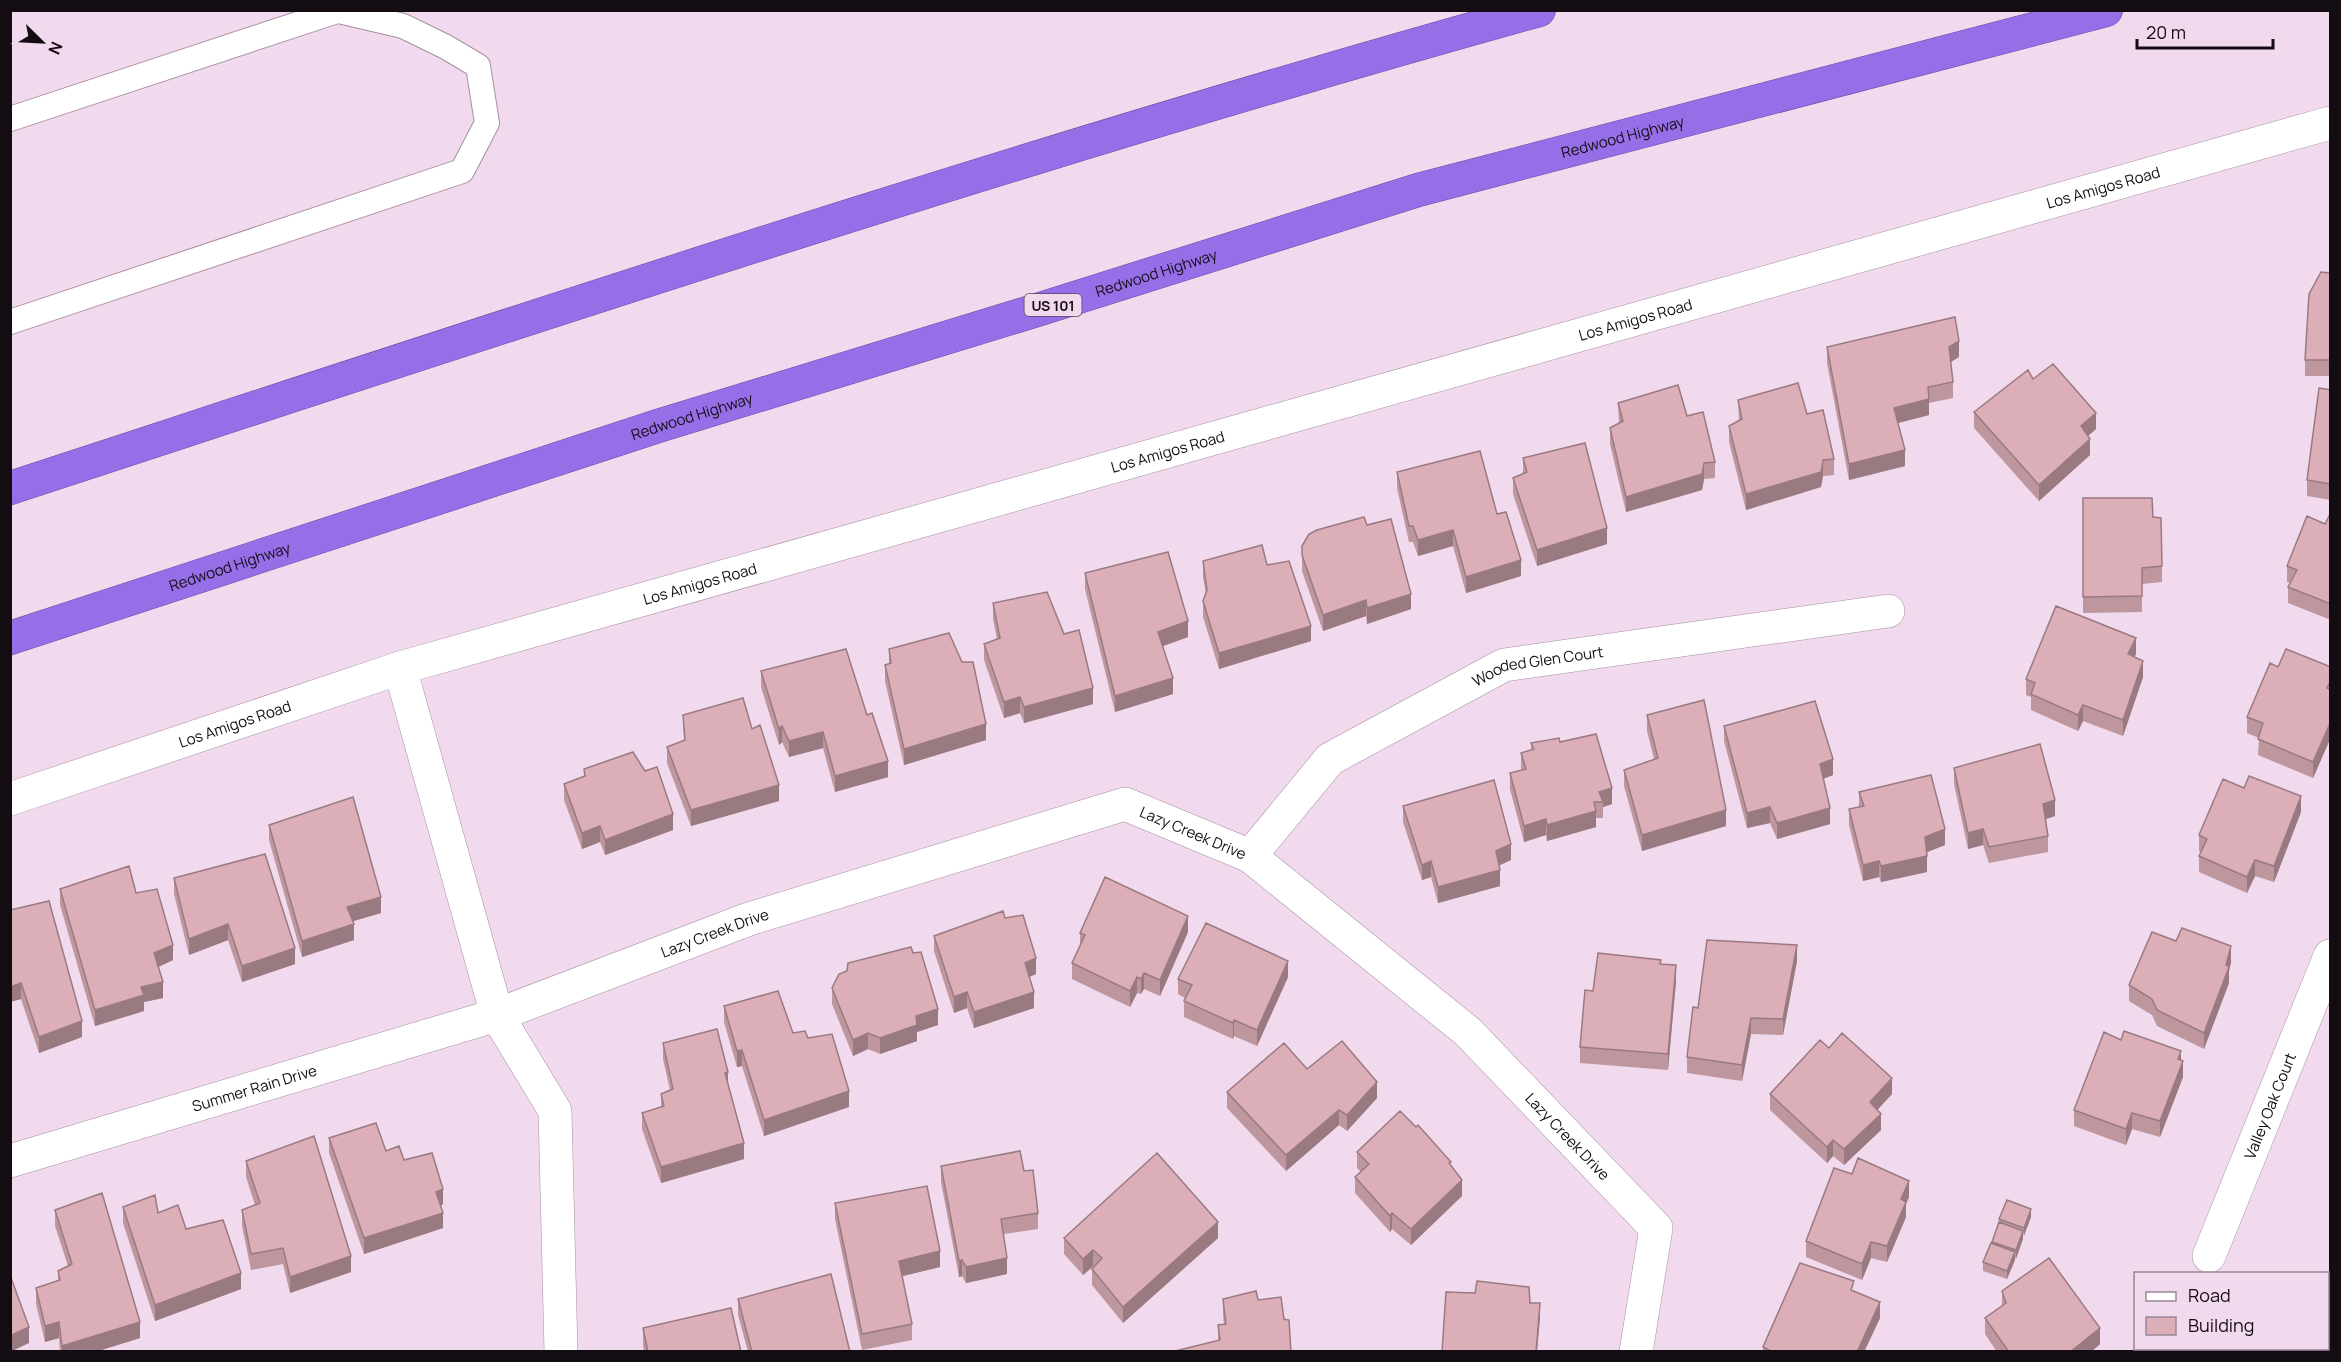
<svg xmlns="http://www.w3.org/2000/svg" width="2341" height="1362" viewBox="0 0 2341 1362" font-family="Manrope,sans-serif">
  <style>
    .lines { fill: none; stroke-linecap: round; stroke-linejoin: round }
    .lane-casing { stroke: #a690a3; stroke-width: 26 }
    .street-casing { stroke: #a690a3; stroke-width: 34 }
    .secondary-casing { stroke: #a690a3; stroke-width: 34 }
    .highway-casing { stroke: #684c9d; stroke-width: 34 }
    .lane { stroke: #fff; stroke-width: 24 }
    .street { stroke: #fff; stroke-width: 33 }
    .secondary { stroke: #fff; stroke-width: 33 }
    .highway { stroke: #966fe8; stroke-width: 33 }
    .wall { fill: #bd969e }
    .shaded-wall { fill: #9a7a81 }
    .building { fill: #dcafb8; stroke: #9a7a81; stroke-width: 1.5 }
    .labels { text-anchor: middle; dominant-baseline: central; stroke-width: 4.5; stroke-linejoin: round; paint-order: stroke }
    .shield { fill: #f1d9ee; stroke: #564a55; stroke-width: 1.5 }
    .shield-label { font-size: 14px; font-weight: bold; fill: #140c13 }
    .street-label { font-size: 15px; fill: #140c13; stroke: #f1d9ee }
  </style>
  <rect width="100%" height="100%" fill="#f1d9ee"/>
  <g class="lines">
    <defs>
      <path id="lane" d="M10 119 340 10
        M10 322 462 171 487 123 478 66 446 47 403 26 339 11"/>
      <g id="street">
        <path id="s1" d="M1250 856 1330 759 1504 665 1888 611"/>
        <path id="s2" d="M10 1161 497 1015 400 668"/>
        <path id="s3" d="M2209 1256 2330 956"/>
        <path id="s4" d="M561 1352 555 1111 497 1015 749 919 1125 804 1250 856 1468 1032 1656 1228 1636 1352"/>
      </g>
      <g id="secondary">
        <path id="s5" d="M10 799 400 668 2330 123"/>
      </g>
      <g id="highway">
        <path d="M10 488C518 322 1024 153 1539 10"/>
        <path id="s6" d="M10 638 658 426 1037 310 1418 190 2106 10"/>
      </g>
    </defs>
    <use href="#lane" class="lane-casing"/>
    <use href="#street" class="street-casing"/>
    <use href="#secondary" class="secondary-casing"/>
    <use href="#highway" class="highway-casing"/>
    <use href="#lane" class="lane"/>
    <use href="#street" class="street"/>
    <use href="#secondary" class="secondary"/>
    <use href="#highway" class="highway"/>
  </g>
  <path class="wall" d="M2331 273V376H2305V360Z
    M1827 347 1959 357 1951 362 1953 382V398L1929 403V415L1898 423 1905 466 1849 480 1827 363Z
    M2033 379 2096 429 2088 436 2090 455 2039 501 1974 428V412Z
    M2331 390V500L2307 496V480Z
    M1738 400 1807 414 1834 459V475L1823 476 1821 487 1746 510 1729 442V426L1739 421Z
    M1618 403 1687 416 1715 462V478L1704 479 1702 490 1626 512 1610 444V428L1619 423Z
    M1523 458 1607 544 1537 566 1513 494V478L1523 474Z
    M1397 472 1497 514 1521 576 1466 593 1453 546 1418 556 1413 542H1409L1397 488Z
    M2083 498 2153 517 2162 566V582L2142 584V612L2083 613Z
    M2331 512V620L2288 603V587L2290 583 2287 582V566L2325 524Z
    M1367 525 1411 609 1367 624 1366 616 1323 631 1302 571V546Z
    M1203 561 1267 565 1311 641 1219 669 1203 617V601L1206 594 1203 577Z
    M1085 573 1188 637 1162 646 1173 694 1115 712 1085 589Z
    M993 603 1093 704 1024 723 1020 713 1004 718 984 660V644L997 639 993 619Z
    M889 649 986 740 904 765 885 681V665L889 664Z
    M2136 654 2134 657 2143 677 2123 736 2083 721 2078 731 2031 710V697L2026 695V679Z
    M2278 667H2331V737L2313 778 2258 755 2259 738 2247 733V717Z
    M761 671 888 777 835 792 823 748 789 757 782 742 779 745 761 687Z
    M683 715 752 729 779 801 691 826 667 763V747L684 741Z
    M1647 715 1726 826 1642 851 1624 786V770L1654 759 1647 731Z
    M1724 726 1833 775 1823 779 1830 824 1777 839 1770 823 1747 828 1724 741Z
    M1560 742 1612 804 1603 807V818H1596V827L1547 841 1546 835 1524 842 1510 789V773L1521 770V753L1531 750V743Z
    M1954 768 2055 816 2046 819 2048 836V852L1989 863 1983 845 1968 849 1954 784Z
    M584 769 673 830 605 855 600 842 582 849 564 800V784L584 777Z
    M2244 788 2301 812 2274 882 2255 876 2247 893 2199 872V856L2201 852 2199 851V835Z
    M1859 792 1945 845 1927 852V872L1881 882 1879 877 1863 881 1849 825V809L1859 807Z
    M1403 806 1511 860 1499 865 1500 886 1438 903 1431 877 1422 880 1403 822Z
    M269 825 381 913 353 921 354 940 302 957 269 840Z
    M174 878 295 964 242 982 228 940 189 955 174 894Z
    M60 889 136 893 173 960 158 967 163 998 144 1002V1011L95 1026 60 905Z
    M10 910 82 1037 39 1053 21 999 10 1002Z
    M1005 918 1036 974 1029 977 1034 1008 974 1028 967 1008 954 1013 934 951V936Z
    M1188 932 1160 996 1144 989 1141 994 1137 993 1130 1007 1072 979V963L1080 947V933Z
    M1797 961 1783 1035 1751 1034 1742 1081 1687 1073V1057L1698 1008Z
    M2231 962 2229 971V983L2204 1049 2157 1026 2152 1015 2129 1001V985Z
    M1661 964 1676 981 1668 1070 1580 1063V1047L1593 991Z
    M1288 977 1257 1046 1234 1036 1233 1039 1184 1017V1001L1185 998 1178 994V979Z
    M832 988 938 1025 917 1032V1041L880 1054 868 1049 853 1056 832 1004Z
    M724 1006 808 1038 849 1107 764 1136 742 1066 737 1067 724 1022Z
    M2121 1040 2181 1060 2183 1077 2160 1137 2132 1129 2126 1145 2074 1126V1110Z
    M663 1043 728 1087 744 1159 661 1183 642 1129V1113L661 1107V1094L670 1090 663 1059Z
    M1829 1048 1892 1094 1877 1110 1881 1130 1844 1165 1833 1156 1827 1163 1770 1110V1094Z
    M1307 1069 1377 1098 1347 1131 1339 1125 1286 1171 1227 1108V1092Z
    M329 1138 386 1151 404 1160 443 1204 441 1206 443 1228 364 1254 329 1153Z
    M1357 1152 1451 1166 1462 1196 1411 1245 1392 1229 1390 1232 1355 1193V1177L1361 1172 1357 1168Z
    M246 1161 351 1272 290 1293 283 1264 251 1270 242 1226V1210L255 1205 246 1177Z
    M941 1166 1024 1171 1038 1213V1229L1004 1234 1007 1274 966 1283 962 1276 959 1277 941 1182Z
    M1909 1197 1906 1204V1217L1887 1262 1871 1258 1862 1280 1806 1257V1241Z
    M835 1203 940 1267 902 1276 912 1324V1340L862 1350 835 1219Z
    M123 1207 158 1213 186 1229 241 1289 155 1321 123 1223Z
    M55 1210 140 1338 95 1352H60L59 1338 45 1342 36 1304V1288L58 1280V1271L68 1266 55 1226Z
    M2031 1217 2023 1236V1239L2007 1279 1983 1271V1262L1992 1243 1999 1222V1219Z
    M1064 1238H1218L1123 1323 1092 1285V1269L1094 1266 1083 1275 1064 1254Z
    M1854 1291 1880 1318 1864 1352H1763V1347Z
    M2002 1291 2100 1344 2091 1352H1997L1985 1334V1318L2002 1306Z
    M738 1299 850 1352H748L738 1315Z
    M1223 1299 1258 1300 1284 1319 1218 1341V1325L1224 1324 1223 1315Z
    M643 1328 741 1352H644L643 1344Z"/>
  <path class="shaded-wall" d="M1959 341V357L1949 363V347Z
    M1929 399V415L1894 424V408Z
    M2096 413V429L2081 442V426Z
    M2090 439V455L2039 501V485Z
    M1905 450V466L1849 480V464Z
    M1823 460V476L1821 487 1746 510V494Z
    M1704 463V479L1702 490 1626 512V497Z
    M1607 528V544L1537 566V550Z
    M1453 530V546L1418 556V540Z
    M1521 560V576L1466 593V577Z
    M1411 594V609L1367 624V608Z
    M1366 600V616L1323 631V615Z
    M1188 621V637L1158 648V632Z
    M1311 626V641L1219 669V653Z
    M2136 638V654L2128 670V654Z
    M2143 661V677L2123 736V720Z
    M1173 678V694L1115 712V696Z
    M1093 688V704L1024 723V707Z
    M1020 697V713L1004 718V702Z
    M2083 705V721L2078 731V715Z
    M2331 721V737L2313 778V762Z
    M986 724V740L904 765V749Z
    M782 726V742L779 745V729Z
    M823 732V748L789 757V741Z
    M1833 759V775L1820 780V764Z
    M888 761V777L835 792V776Z
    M779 785V801L691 826V810Z
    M1612 788V804L1603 807V802L1599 792Z
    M2301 796V812L2274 882V866Z
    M2055 800V816L2043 820V804Z
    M1770 807V823L1747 828V813Z
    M1830 808V824L1777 839V823Z
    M1726 810V826L1642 851V835Z
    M1596 811V827L1547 841V825Z
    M673 814V830L605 855V840Z
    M1546 819V835L1524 842V826Z
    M600 826V842L582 849V833Z
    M1945 829V845L1925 853V837Z
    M1983 829V845L1968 849V833Z
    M1511 844V860L1496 867V851Z
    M1927 856V872L1881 882V866Z
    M2255 860V876L2247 893V877Z
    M1431 861V877L1422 880V865Z
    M1879 861V877L1863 881V865Z
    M1500 870V886L1438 903V887Z
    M381 897V913L347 923V907Z
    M1188 916V932L1160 996V980Z
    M228 924V940L189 955V939Z
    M354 924V940L302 957V941Z
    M173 945V960L154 969V953Z
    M1797 945V961L1783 1035V1019Z
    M2231 946V962L2229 971V983L2204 1049V1033L2226 965Z
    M295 948V964L242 982V966Z
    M1036 958V974L1025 979V963Z
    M1288 961V977L1257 1046V1030Z
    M1676 965V981L1668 1070V1054Z
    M1144 973V989L1141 994V979Z
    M1137 977V993L1130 1007V991Z
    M163 982V998L144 1002V1011L95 1026V1010L141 987Z
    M21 983V999L10 1002V987Z
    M967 992V1008L954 1013V997Z
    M1034 992V1008L974 1028V1012Z
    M938 1009V1025L917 1032V1041L880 1054V1038L916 1016Z
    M1751 1018V1034L1742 1081V1065Z
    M1234 1020V1036L1233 1039V1023Z
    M82 1021V1037L39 1053V1037Z
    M868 1033V1049L853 1056V1040Z
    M742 1050V1066L737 1067V1051Z
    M2181 1051V1067L2183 1061V1077L2160 1137V1121L2178 1059Z
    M728 1072V1088L725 1073Z
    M1892 1078V1094L1870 1118V1102Z
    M1377 1082V1098L1347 1131V1115Z
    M849 1091V1107L764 1136V1120Z
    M1339 1110V1125L1286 1171V1155Z
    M2132 1113V1129L2126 1145V1129Z
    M1881 1114V1130L1844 1165V1149Z
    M1833 1140V1156L1827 1163V1147Z
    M744 1143V1159L661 1183V1167Z
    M1462 1180V1196L1411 1245V1229Z
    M1909 1181V1197L1906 1204V1217L1887 1262V1246L1901 1199Z
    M443 1189V1204L436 1208V1192Z
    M2031 1209V1217L2024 1236V1228Z
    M443 1213V1228L364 1254V1238Z
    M1392 1213V1229L1390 1232V1216Z
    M1218 1222V1238L1123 1323V1307Z
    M2023 1231V1239L2016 1259V1250Z
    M1871 1242V1258L1862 1280V1264Z
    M1093 1250V1266L1083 1275V1259Z
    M940 1251V1267L899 1277V1261Z
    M2015 1252V1260L2007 1279V1271Z
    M351 1256V1272L290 1293V1277Z
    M1007 1258V1274L966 1283V1267Z
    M962 1260V1276L959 1277V1261Z
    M241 1273V1289L155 1321V1305Z
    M1880 1302V1318L1864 1352H1857Z
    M1540 1303V1319L1537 1352H1536Z
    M59 1322V1338L45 1342V1326Z
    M140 1322V1338L95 1352H62V1346Z
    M29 1327V1343L10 1352V1336Z
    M2100 1328V1344L2091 1352H2070Z"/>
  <path class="building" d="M2321 272 2331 273V360H2305L2309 294Z
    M1955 317 1959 341 1949 347 1953 382 1928 387 1929 399 1894 408 1905 450 1849 464 1827 347Z
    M2053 364 2096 413 2081 426 2090 439 2039 485 1974 412 2028 370 2033 379Z
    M1798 383 1807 414 1823 410 1834 459 1823 460 1821 472 1746 494 1729 426 1742 419 1738 400Z
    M1678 385 1687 416 1703 412 1715 462 1704 463 1702 474 1626 497 1610 428 1623 421 1618 403Z
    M2319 388 2331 390V484L2307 480Z
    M1585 443 1607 528 1537 550 1513 478 1527 472 1523 458Z
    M1480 451 1497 514 1506 512 1521 560 1466 577 1453 530 1418 540 1413 526H1409L1397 472Z
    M2083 498H2152L2153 517 2161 518 2162 566 2142 568V596L2083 597Z
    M2331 512V604L2288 587 2297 570 2287 566 2307 516 2325 524Z
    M1364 517 1367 525 1391 519 1411 594 1367 608 1366 600 1323 615 1302 555V546L1309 534 1317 530Z
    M1262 545 1267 565 1289 561 1311 626 1219 653 1203 601 1207 590 1203 561Z
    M1168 552 1188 621 1158 632 1173 678 1115 696 1085 573Z
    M1047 592 1064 634 1079 630 1093 688 1024 707 1020 697 1004 702 984 644 1000 638 993 603Z
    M2056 606 2136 638 2128 654 2143 661 2123 720 2083 705 2078 715 2031 694 2035 683 2026 679Z
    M949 633 962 662H973L986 724 904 749 885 665 891 663 889 649Z
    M846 649 867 715 872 713 888 761 835 776 823 732 789 741 782 726 779 729 761 671Z
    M2286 649 2331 667V680L2327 688 2331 690V721L2313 762 2258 739 2263 723 2247 717 2270 663 2278 667Z
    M743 698 752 729 760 725 779 785 691 810 667 747 685 740 683 715Z
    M1704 700 1726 810 1642 835 1624 770 1658 758 1647 715Z
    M1815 701 1833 759 1820 764 1830 808 1777 823 1770 807 1747 813 1724 726Z
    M1596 734 1612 788 1599 792 1603 802H1594L1596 811 1547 825 1546 819 1524 826 1510 773 1526 769 1521 753 1534 749 1531 743 1559 738 1560 742Z
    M2040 744 2055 800 2043 804 2048 836 1989 847 1983 829 1968 833 1954 768Z
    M633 752 645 771 657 767 673 814 605 840 600 826 582 833 564 784 585 776 584 769Z
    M1931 775 1945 829 1925 837 1927 856 1881 866 1879 861 1863 865 1849 809 1864 806 1859 792Z
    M2249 776 2301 796 2274 866 2255 860 2247 877 2199 856 2207 839 2199 835 2223 779 2244 788Z
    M1494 780 1511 844 1496 851 1500 870 1438 887 1431 861 1422 865 1403 806Z
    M353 797 381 897 347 907 354 924 302 941 269 825Z
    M265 854 295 948 242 966 228 924 189 939 174 878Z
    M129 866 136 893 157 889 173 945 154 953 163 982 141 987 144 995 95 1010 60 889Z
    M1105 877 1188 916 1160 980 1144 973 1141 979 1137 977 1130 991 1072 963 1085 935 1080 933Z
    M49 901 82 1021 39 1037 21 983 10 987V910Z
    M1003 911 1005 918 1023 915 1036 958 1025 963 1034 992 974 1012 967 992 954 997 934 936Z
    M1206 923 1288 961 1257 1030 1234 1020 1233 1023 1184 1001 1192 985 1178 979Z
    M2182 928 2231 946 2226 965 2229 967 2204 1033 2157 1010 2152 999 2129 985 2152 932 2176 941Z
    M1707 940 1797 945 1783 1019 1751 1018 1742 1065 1687 1057 1693 1007 1698 1008Z
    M911 947 913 953 921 952 938 1009 916 1016 917 1025 880 1038 868 1033 853 1040 832 988 839 974 847 971 848 963Z
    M1598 953 1661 960 1660 964 1676 965 1668 1054 1580 1047 1585 990 1593 991Z
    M778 991 793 1033 805 1031 808 1038 832 1034 849 1091 764 1120 742 1050 737 1051 724 1006Z
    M717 1029 728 1072 725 1073 744 1143 661 1167 642 1113 664 1106 661 1094 673 1089 663 1043Z
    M2124 1031 2181 1051 2178 1059 2183 1061 2160 1121 2132 1113 2126 1129 2074 1110 2104 1032 2121 1040Z
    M1842 1033 1892 1078 1870 1102 1881 1114 1844 1149 1833 1140 1827 1147 1770 1094 1820 1040 1829 1048Z
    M1342 1041 1377 1082 1347 1115 1339 1110 1286 1155 1227 1092 1284 1043 1307 1069Z
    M1400 1111 1416 1127 1418 1125 1451 1162 1449 1163 1462 1180 1411 1229 1392 1213 1390 1216 1355 1177 1369 1164 1357 1152Z
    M376 1123 386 1151 399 1146 404 1160 432 1153 443 1189 436 1192 443 1213 364 1238 329 1138Z
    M314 1136 351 1256 290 1277 283 1248 251 1254 242 1210 260 1203 246 1161Z
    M1020 1151 1024 1171 1033 1170 1038 1213 1001 1219 1007 1258 966 1267 962 1260 959 1261 941 1166Z
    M1157 1153 1218 1222 1123 1307 1092 1269 1102 1258 1093 1250 1083 1259 1064 1238Z
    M1858 1158 1909 1181 1901 1199 1906 1202 1887 1246 1871 1242 1862 1264 1806 1241 1834 1168 1852 1174Z
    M927 1186 940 1251 899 1261 912 1324 862 1334 835 1203Z
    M102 1193 140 1322 62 1346 59 1322 45 1326 36 1288 60 1280 58 1271 72 1264 55 1210Z
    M155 1195 158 1213 178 1205 186 1229 223 1220 241 1273 155 1305 123 1207Z
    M2007 1200 2031 1209 2024 1228 1999 1219Z
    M1999 1222 2023 1231 2016 1250 1992 1242Z
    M1991 1243 2015 1252 2007 1271 1983 1262Z
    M2049 1258 2100 1328 2070 1352H2009L1985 1318 2006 1303 2002 1291Z
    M1800 1263 1854 1281 1851 1290 1880 1302 1857 1352H1773L1763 1347Z
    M831 1274 850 1352H752L738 1299Z
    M10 1275 29 1327 10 1336Z
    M1477 1281 1529 1287 1530 1303H1540L1536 1352H1442L1446 1292 1475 1293Z
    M1256 1291 1258 1300 1281 1297 1284 1319 1289 1320 1291 1352H1171L1220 1340 1218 1325 1226 1324 1223 1299Z
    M731 1308 741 1352H648L643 1328Z"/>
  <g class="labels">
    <rect class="shield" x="1024.5" y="294" width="57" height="22" rx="4.5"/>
    <g class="shield-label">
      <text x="1053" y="305">US 101</text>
    </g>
    <g class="street-label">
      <text stroke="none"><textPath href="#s6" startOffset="1689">Redwood Highway</textPath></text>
      <text stroke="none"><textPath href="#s5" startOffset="2181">Los Amigos Road</textPath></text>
      <text stroke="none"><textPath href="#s6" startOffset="1203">Redwood Highway</textPath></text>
      <text stroke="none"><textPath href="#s5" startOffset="1695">Los Amigos Road</textPath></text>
      <text stroke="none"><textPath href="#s6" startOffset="717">Redwood Highway</textPath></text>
      <text stroke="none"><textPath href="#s5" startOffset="1209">Los Amigos Road</textPath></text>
      <text stroke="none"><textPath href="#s6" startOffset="231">Redwood Highway</textPath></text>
      <text stroke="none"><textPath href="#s5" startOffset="723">Los Amigos Road</textPath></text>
      <text stroke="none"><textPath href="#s1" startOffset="356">Wooded Glen Court</textPath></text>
      <text stroke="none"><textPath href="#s5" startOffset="237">Los Amigos Road</textPath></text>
      <text stroke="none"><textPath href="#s4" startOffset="1090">Lazy Creek Drive</textPath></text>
      <text stroke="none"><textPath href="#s4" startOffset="586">Lazy Creek Drive</textPath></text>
      <text stroke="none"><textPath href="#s2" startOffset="255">Summer Rain Drive</textPath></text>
      <text stroke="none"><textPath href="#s3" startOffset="162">Valley Oak Court</textPath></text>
      <text stroke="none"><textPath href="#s4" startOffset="1576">Lazy Creek Drive</textPath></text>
    </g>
  </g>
  <rect width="2341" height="1362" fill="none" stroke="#140c13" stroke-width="24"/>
  <rect x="2134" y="1272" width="195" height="78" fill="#f1d9ee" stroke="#998796" stroke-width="1.5"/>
  <rect x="2146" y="1292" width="30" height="9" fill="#ffffff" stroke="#998796" stroke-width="1.5"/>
  <text x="2188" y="1302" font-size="18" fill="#140c13">Road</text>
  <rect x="2146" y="1317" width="30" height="18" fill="#dcafb8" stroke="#998796" stroke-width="1.5"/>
  <text x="2188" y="1332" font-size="18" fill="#140c13">Building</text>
  <g transform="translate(42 42) rotate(114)" stroke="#f1d9ee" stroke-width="4.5" paint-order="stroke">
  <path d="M0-4.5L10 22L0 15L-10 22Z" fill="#140c13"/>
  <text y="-9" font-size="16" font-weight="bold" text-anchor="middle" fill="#140c13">N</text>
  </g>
  <path d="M2137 39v9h136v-9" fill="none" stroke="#140c13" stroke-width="3"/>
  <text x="2146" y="39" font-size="18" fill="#140c13" stroke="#f1d9ee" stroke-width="4.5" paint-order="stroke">20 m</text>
</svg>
